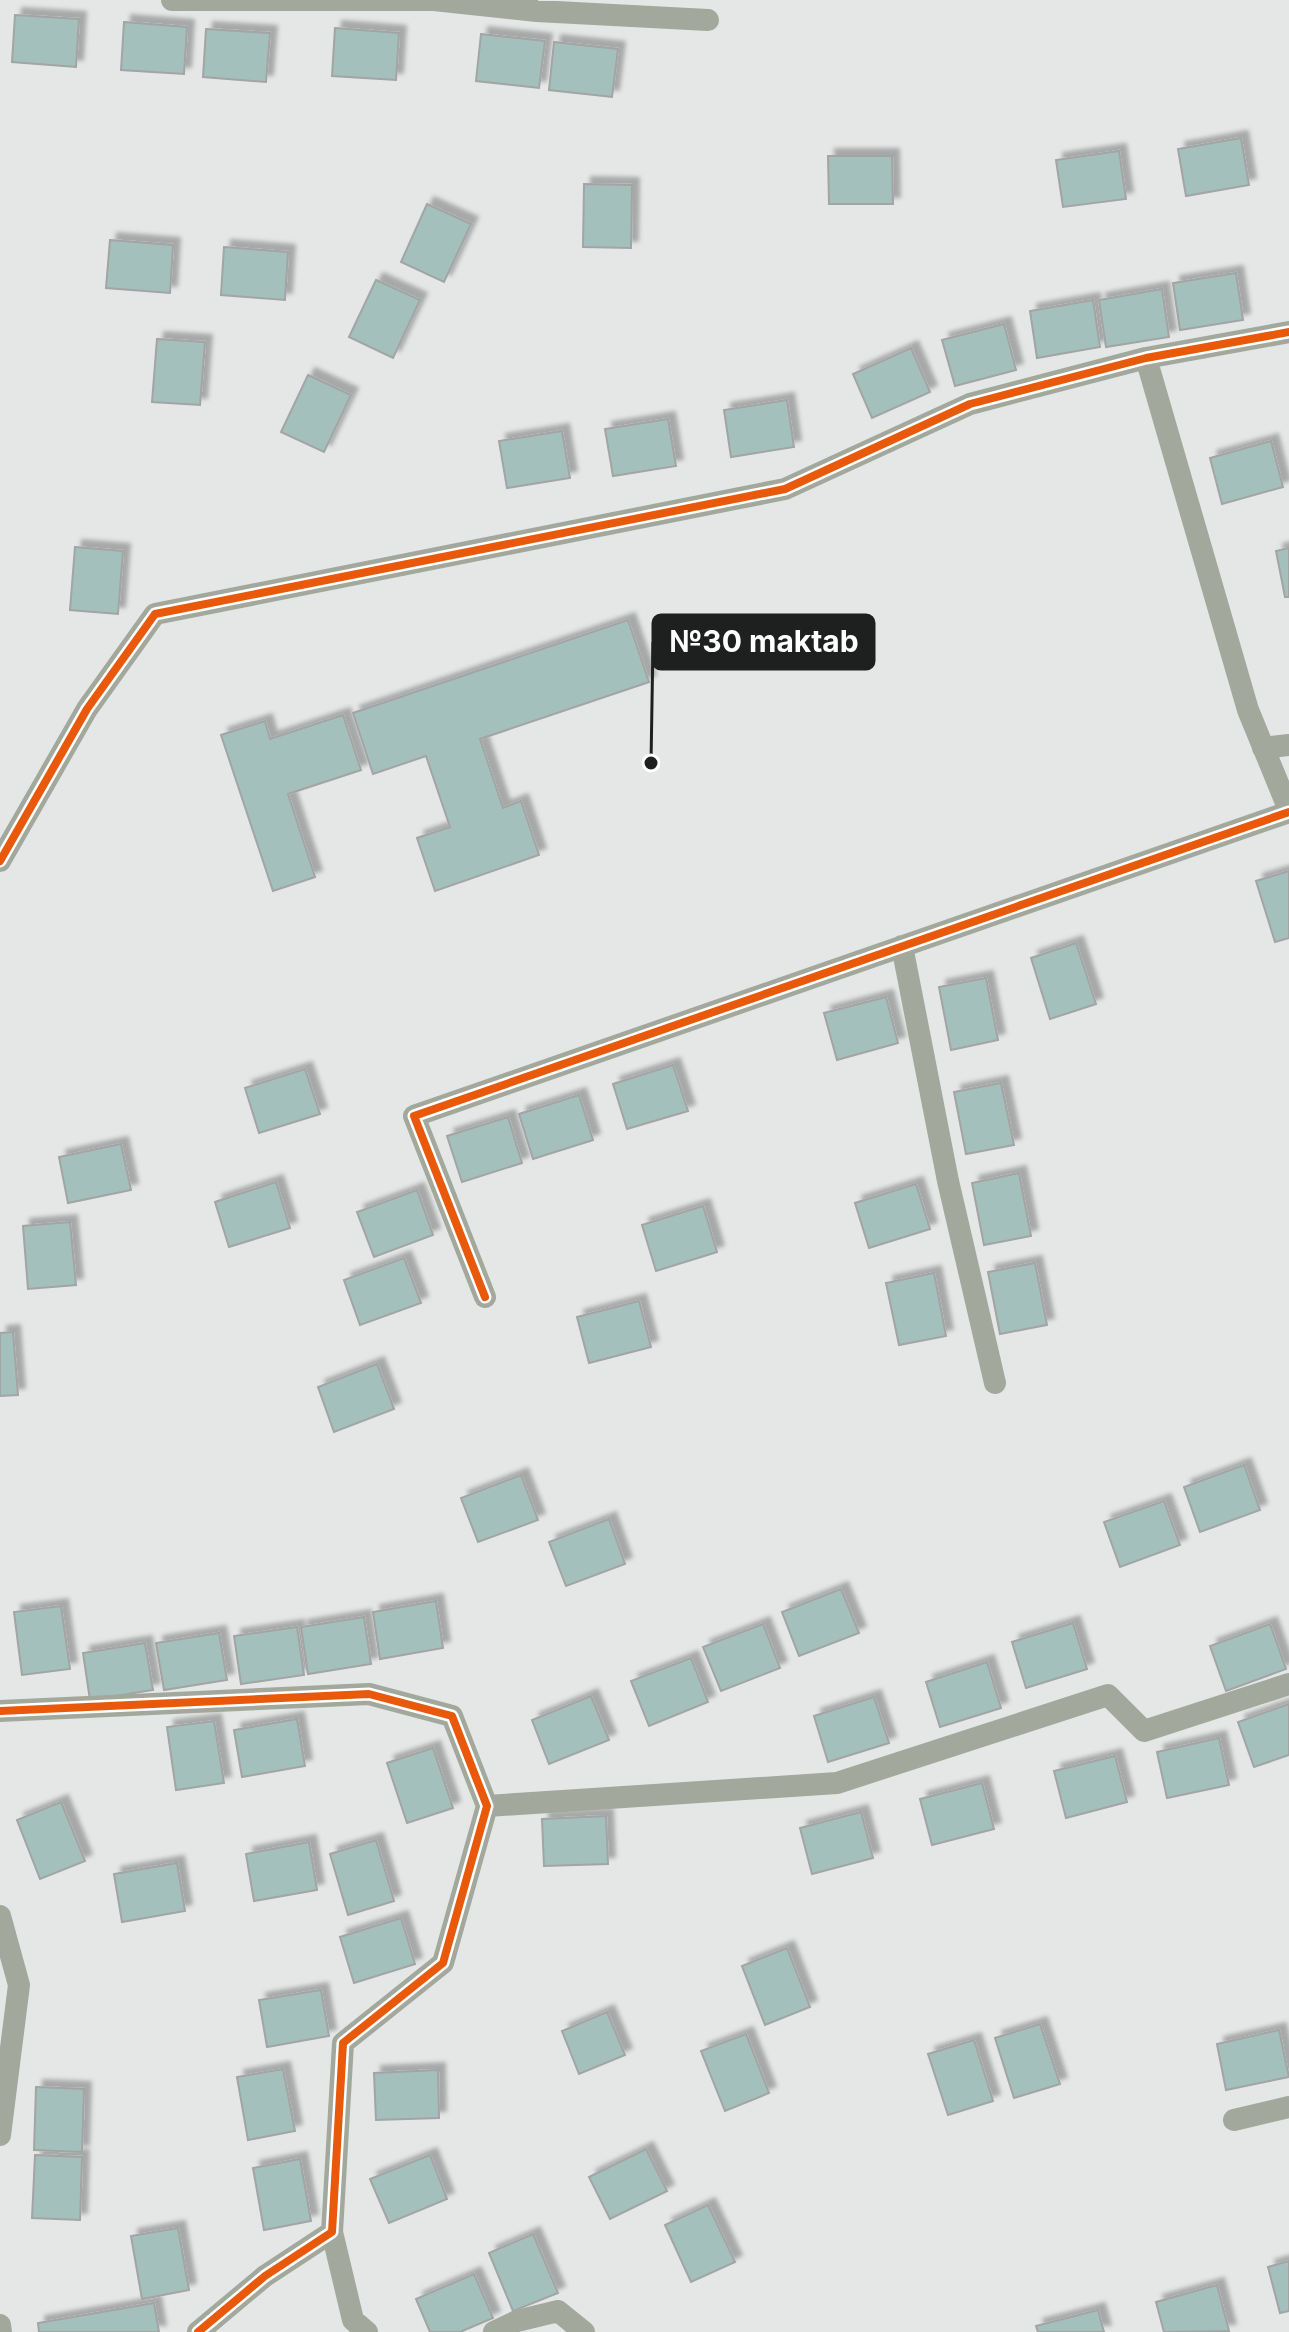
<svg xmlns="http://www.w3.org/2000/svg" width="1289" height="2332" viewBox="0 0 1289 2332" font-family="Inter,sans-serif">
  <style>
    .building { fill: #a4c0bd; stroke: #a3a4a4; stroke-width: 2; filter: url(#shadow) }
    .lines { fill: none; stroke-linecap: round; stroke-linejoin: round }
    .minor { stroke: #a3a89d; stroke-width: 22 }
    .cycleway-casing { stroke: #fff; stroke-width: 13 }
    .cycleway { stroke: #e8590c; stroke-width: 8 }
    .leader { fill: none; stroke: #1e201f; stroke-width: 3 }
    .callout-dot { fill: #1e201f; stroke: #fff; stroke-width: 3 }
    .callout { fill: #1e201f; stroke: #1e201f; stroke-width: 3 }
    .callout-label { font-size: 30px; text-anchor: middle; font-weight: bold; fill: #fff }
  </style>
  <defs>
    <filter id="shadow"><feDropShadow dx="7" dy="-7" stdDeviation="2" flood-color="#0004"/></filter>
  </defs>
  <rect width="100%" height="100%" fill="#e4e7e5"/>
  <path class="building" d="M15 15 79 19 76 67 12 62Z
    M124 22 187 27 184 74 121 70Z
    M335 28 399 33 396 80 332 76Z
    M206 29 270 33 266 82 203 77Z
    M481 34 545 41 539 88 476 81Z
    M554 42 618 49 612 97 549 90Z
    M1241 138 1249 185 1186 196 1178 149Z
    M1119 151 1126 199 1063 207 1056 160Z
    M828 156H892L893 204H829Z
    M584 184 632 185 631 248 583 247Z
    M427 204 471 224 444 282 401 262Z
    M110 240 173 245 170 293 106 288Z
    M224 247 288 252 285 300 221 295Z
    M1236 273 1243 320 1180 330 1173 283Z
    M376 280 420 300 393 358 349 337Z
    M1162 289 1169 337 1106 347 1099 300Z
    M1093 300 1100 347 1037 358 1030 311Z
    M1004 324 1016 370 955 386 942 340Z
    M157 339 205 342 200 405 152 402Z
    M911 348 930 392 872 418 853 374Z
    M308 375 351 395 324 452 281 432Z
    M787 400 794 447 731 457 724 410Z
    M668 419 676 466 613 476 605 429Z
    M562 431 570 478 507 488 499 441Z
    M1271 441 1283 487 1222 504 1210 458Z
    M75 547 123 551 118 614 70 610Z
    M1289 548V597H1285L1276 551Z
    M628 620 649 682 480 739 503 808 521 801 539 855 435 891 417 838 450 827 426 756 373 774 353 713Z
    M343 715 361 770 288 794 315 877 273 891 221 735 265 721 270 739Z
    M1289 871V938L1275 942 1256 881Z
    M1076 943 1096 1004 1050 1019 1031 958Z
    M986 978 998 1040 951 1050 939 987Z
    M886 997 898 1043 837 1060 824 1013Z
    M673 1065 688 1111 627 1129 613 1084Z
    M305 1069 320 1114 259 1133 245 1088Z
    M1001 1083 1014 1145 966 1154 954 1092Z
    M579 1095 593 1140 533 1159 519 1114Z
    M508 1117 522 1163 462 1182 447 1136Z
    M121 1144 131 1190 68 1203 59 1157Z
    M1019 1173 1031 1236 984 1245 972 1183Z
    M276 1182 290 1228 229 1247 215 1202Z
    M916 1184 930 1229 869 1248 855 1203Z
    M417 1190 433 1235 374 1257 357 1212Z
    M703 1206 717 1252 656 1271 642 1225Z
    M70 1222 76 1285 28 1289 23 1226Z
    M404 1258 421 1303 360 1325 344 1280Z
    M1035 1263 1047 1325 1000 1334 988 1272Z
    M934 1273 946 1336 899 1345 886 1283Z
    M639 1301 651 1347 589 1363 577 1317Z
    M13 1332 18 1395 0 1396V1333Z
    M377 1364 394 1409 334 1432 318 1387Z
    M1244 1465 1260 1510 1200 1532 1184 1487Z
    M521 1475 538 1520 478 1542 461 1498Z
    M1164 1501 1180 1545 1120 1567 1104 1522Z
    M609 1519 625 1564 566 1586 549 1542Z
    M841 1589 859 1633 799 1656 782 1612Z
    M436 1601 443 1648 380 1659 373 1612Z
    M61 1606 70 1669 22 1675 14 1612Z
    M364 1617 371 1664 308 1674 301 1627Z
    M1073 1623 1087 1669 1026 1688 1012 1642Z
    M763 1624 780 1668 721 1691 703 1647Z
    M1270 1624 1286 1669 1226 1691 1210 1646Z
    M297 1627 304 1675 241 1684 234 1636Z
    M219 1633 227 1680 164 1690 156 1643Z
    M145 1643 153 1690 90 1700 83 1653Z
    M691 1658 708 1702 649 1726 631 1681Z
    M987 1662 1001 1708 940 1727 926 1682Z
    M591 1696 609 1740 549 1764 532 1720Z
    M874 1697 889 1743 828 1762 814 1716Z
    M1289 1704V1755L1254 1767 1238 1722Z
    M297 1719 305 1766 242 1777 234 1730Z
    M214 1721 224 1783 176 1790 167 1727Z
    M1219 1738 1229 1785 1167 1798 1157 1752Z
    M433 1748 453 1808 407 1823 387 1763Z
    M1115 1756 1127 1802 1066 1818 1054 1771Z
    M982 1783 994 1829 932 1845 920 1799Z
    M61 1802 85 1861 40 1879 17 1820Z
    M861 1812 873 1858 812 1874 800 1828Z
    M606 1816 608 1864 544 1866 542 1819Z
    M376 1840 394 1901 348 1915 330 1854Z
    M309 1842 317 1890 254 1901 246 1854Z
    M177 1863 185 1911 122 1922 114 1874Z
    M401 1918 415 1964 354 1983 340 1937Z
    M787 1948 810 2007 765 2025 742 1966Z
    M321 1990 329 2036 267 2047 259 2000Z
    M607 2012 625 2055 579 2074 562 2031Z
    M1040 2024 1060 2084 1014 2098 995 2038Z
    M1279 2030 1289 2077 1226 2090 1217 2044Z
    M746 2034 769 2093 725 2111 701 2051Z
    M974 2040 993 2101 948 2115 928 2054Z
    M283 2069 295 2131 248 2140 237 2077Z
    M438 2070 439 2118 376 2120 374 2073Z
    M36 2087 84 2089 82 2152 34 2150Z
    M646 2149 667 2191 610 2219 589 2177Z
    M35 2155 82 2157 80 2220 32 2218Z
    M430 2155 447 2199 389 2223 370 2179Z
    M300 2159 311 2221 264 2230 253 2168Z
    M708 2205 735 2262 691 2282 665 2225Z
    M178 2228 189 2290 142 2299 131 2236Z
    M533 2234 558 2293 513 2311 489 2253Z
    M1289 2261V2311L1280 2313 1268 2267Z
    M474 2274 493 2318 460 2332H430L416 2299Z
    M1217 2285 1229 2331 1164 2332 1156 2302Z
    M154 2303 159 2332H39L38 2323Z
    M1098 2310 1104 2332H1038L1036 2326Z"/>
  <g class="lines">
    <path class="minor" d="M172 0H434L537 11 708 20
      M1146 358 1248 710 1289 810
      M1263 748 1289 745
      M0 861 87 709 155 614 785 489 970 404 1146 358 1289 332
      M902 946 948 1181 995 1383
      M485 1297 414 1116 1289 812
      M0 1711 369 1694 452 1716 487 1806 443 1963 343 2043 332 2232 265 2276 198 2332
      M487 1806 837 1783 1108 1695 1144 1731 1289 1684
      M0 1916 19 1985 0 2135
      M1234 2120 1289 2107
      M332 2232 353 2320 367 2332
      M0 2325 1 2332
      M494 2332 517 2321 558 2311 584 2332"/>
    <defs>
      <path id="cycleway" d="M0 861 87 709 155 614 785 489 970 404 1146 358 1289 332
        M485 1297 414 1116 1289 812
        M0 1711 369 1694 452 1716 487 1806 443 1963 343 2043 332 2232 265 2276 198 2332"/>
    </defs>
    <use href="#cycleway" class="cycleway-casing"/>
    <use href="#cycleway" class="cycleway"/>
  </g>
  <path class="leader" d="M651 763L653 642"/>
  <circle class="callout-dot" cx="651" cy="763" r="8"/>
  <rect class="callout" x="653" y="615" width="221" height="54" rx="8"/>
  <g class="callout-label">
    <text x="764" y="652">№30 maktab</text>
  </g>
</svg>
